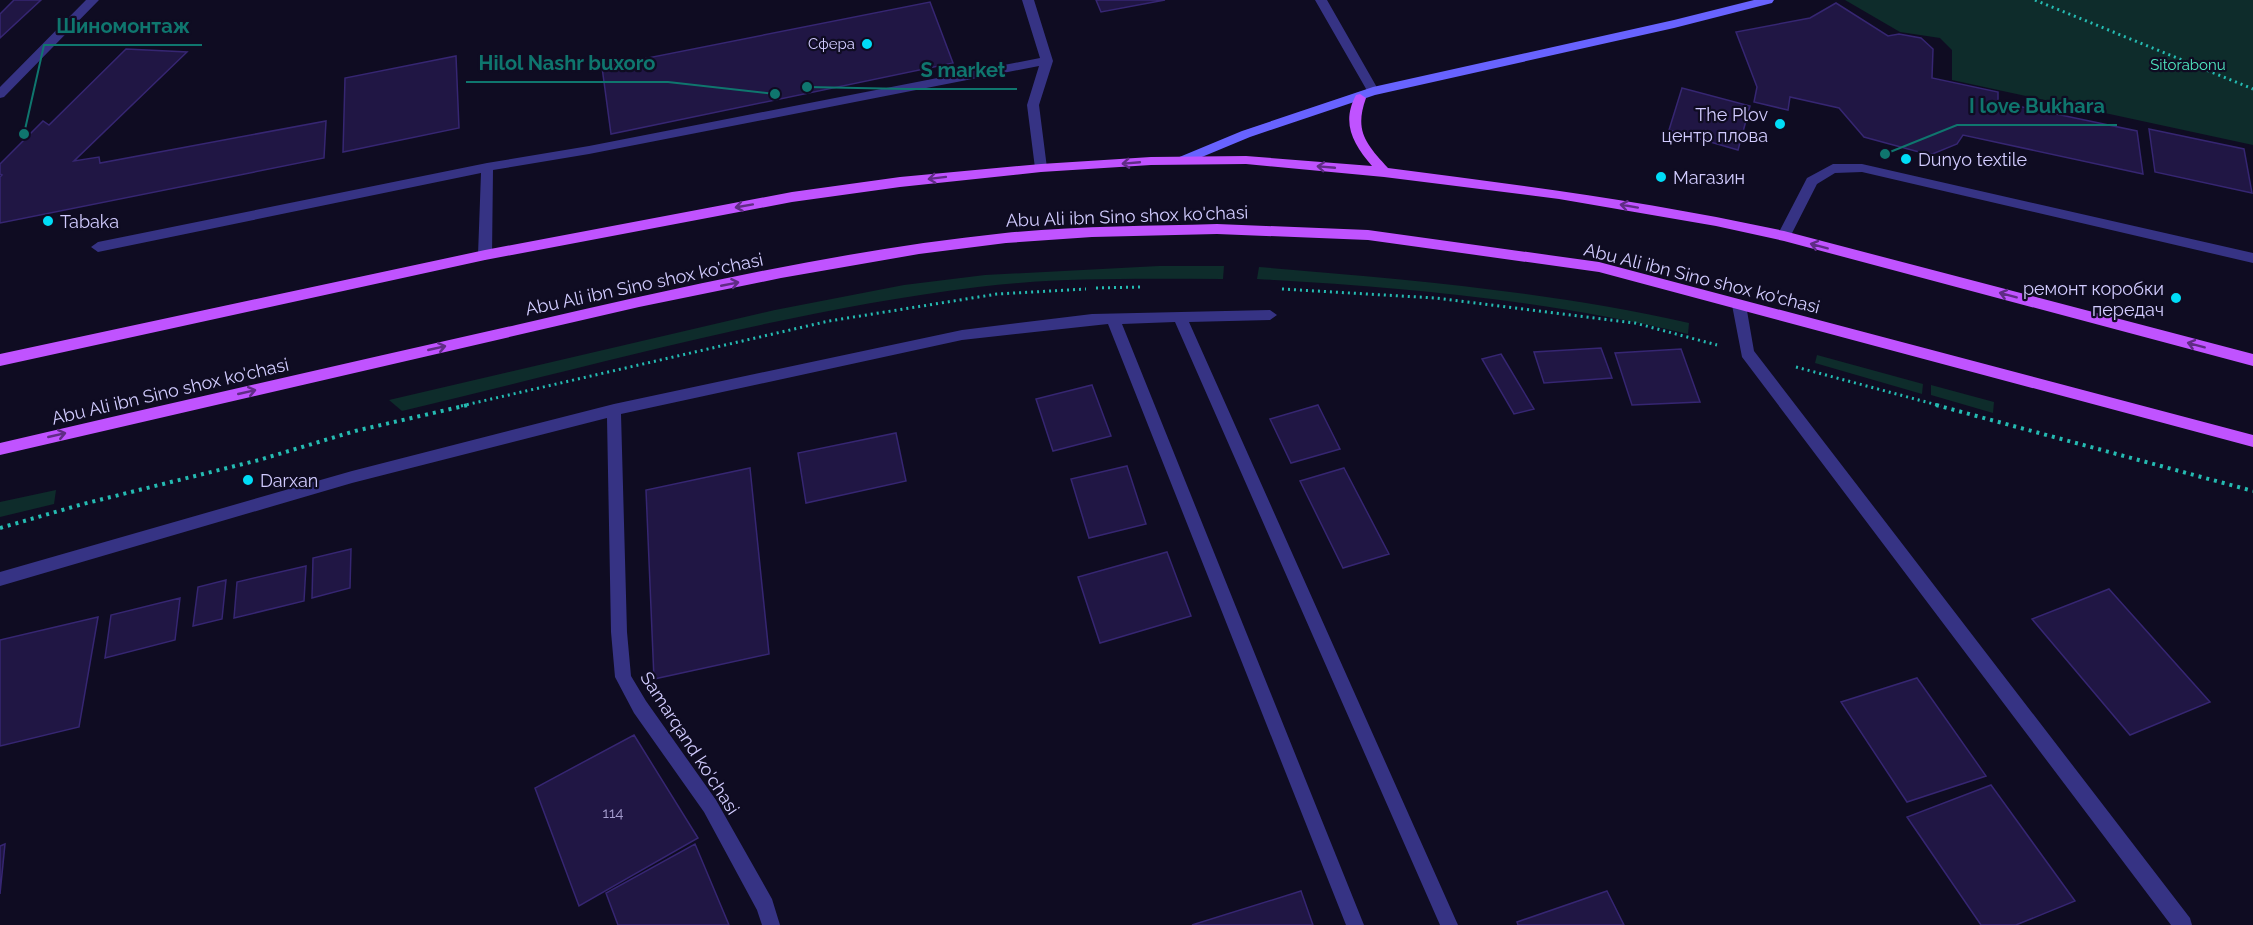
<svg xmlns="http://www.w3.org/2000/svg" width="2253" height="925" viewBox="0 0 2253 925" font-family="Raleway,sans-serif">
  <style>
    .green { fill: #0e2c2b }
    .building { fill: #201644; stroke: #362672; stroke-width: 1.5 }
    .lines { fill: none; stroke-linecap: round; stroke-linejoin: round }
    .path-far1 { stroke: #25bbb2; stroke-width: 3; stroke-dasharray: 2 4; stroke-linecap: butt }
    .path { stroke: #25bbb2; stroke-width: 4; stroke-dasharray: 3 5; stroke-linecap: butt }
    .lane { fill: #363384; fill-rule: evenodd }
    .street { fill: #363384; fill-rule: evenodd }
    .secondary { fill: #6863ff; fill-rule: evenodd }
    .primary { fill: #c053ff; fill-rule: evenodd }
    .oneway { stroke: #5f2c85 }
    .poi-dot { fill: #00ddf7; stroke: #0f0c22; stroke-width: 2 }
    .labels { text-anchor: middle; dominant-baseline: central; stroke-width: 4.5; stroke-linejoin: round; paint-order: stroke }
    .far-poi-label { font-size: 15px; fill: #d2ccff; stroke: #0f0c22; text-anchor: end }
    .far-park-label { font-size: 15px; fill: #50e8c2; stroke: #0f0c22 }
    .number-label { font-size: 15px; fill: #a69ed0 }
    .poi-label { font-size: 18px; fill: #d2ccff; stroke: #0f0c22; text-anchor: start }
    .street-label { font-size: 18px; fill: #d2ccff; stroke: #0f0c22 }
    .leader { fill: none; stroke: #0f766e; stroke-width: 2 }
    .callout-dot { fill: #0f766e; stroke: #0f0c22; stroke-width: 2 }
    .callout-label { font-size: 20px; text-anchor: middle; font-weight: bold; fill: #0f766e; stroke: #0f0c22; stroke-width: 4.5; stroke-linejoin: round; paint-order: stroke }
  </style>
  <rect width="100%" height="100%" fill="#0f0c22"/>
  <path class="green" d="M1845 0H2253V145L1952 80V50L1940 38 1900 32Z
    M1159 266H1224L1223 279C1142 279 1059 277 978 287 784 311 592 366 402 411L389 400 775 310 904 285 985 275Z
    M1259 267C1403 279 1548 291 1689 323L1688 334C1547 300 1402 287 1257 279Z
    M1817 355 1923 384 1922 394 1815 363Z
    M1931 385 1994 402 1993 413 1931 395Z
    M56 490 54 504 0 517V502Z"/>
  <path class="building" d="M14 0H41L0 38V14Z
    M1096 0H1165L1101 12Z
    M930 2 953 63 611 134 602 67Z
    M1836 3 1888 36 1899 34 1921 38 1933 49 1932 78 1998 92V102L2137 131 2143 174 1963 135 1957 144 1930 155 1864 137 1839 108 1790 97 1788 110 1754 102 1757 87 1736 32 1810 18Z
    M126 49 187 52 74 161 99 157 100 163 326 121 324 158 0 223V177L2 175 0 174V164L43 121 49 125Z
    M456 56 459 128 343 152 345 78Z
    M1682 88 1750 106 1738 150 1669 130Z
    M2149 129 2244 149 2252 193 2155 172Z
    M1601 348 1612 378 1544 383 1534 352Z
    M1681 349 1700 402 1632 405 1615 353Z
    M1501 354 1534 409 1514 414 1482 359Z
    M1092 385 1111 436 1053 451 1036 399Z
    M1318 405 1340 449 1291 463 1270 419Z
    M896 433 906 481 806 503 798 453Z
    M1127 466 1146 524 1089 538 1071 479Z
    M750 468 769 654 654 679 646 490Z
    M1344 468 1389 554 1343 568 1300 481Z
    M351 549 350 588 312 598 313 558Z
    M1167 552 1191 616 1100 643 1078 577Z
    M306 566 304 601 234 618 237 582Z
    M226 580 222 619 193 626 198 587Z
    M2109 589 2210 702 2130 735 2032 619Z
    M180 598 175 640 105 658 111 615Z
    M98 617 79 727 0 746V640Z
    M1917 678 1986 776 1907 802 1841 702Z
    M634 735 698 838 579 906 535 788Z
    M1991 785 2075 901 2016 925H1981L1907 817Z
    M5 844 0 894V846Z
    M695 844 729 925H618L606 893Z
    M1301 891 1313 925H1192Z
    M1607 891 1624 925H1518L1517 922Z"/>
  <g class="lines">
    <path class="path-far1" d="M2035 0 2253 89
      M1096 288 1140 287
      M1282 289 1435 298 1635 323 1717 345
      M1796 367 1941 406
      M461 406 829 321 997 294 1086 289"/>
    <path class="path" d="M1936 405 2253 491
      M0 528 83 504 259 460 355 431 468 405"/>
    <path class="lane" d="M1022 0H1034L1053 61 1039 105 1047 168 1041 172 1035 168 1027 105 1039 66 589 154 493 170 492 255 485 260 478 255 481 173 98 252 91 247 98 242 487 163 589 146 1040 58Z
      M1315 0H1327L1379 91 1377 94H1369Z
      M1833 164H1862L2253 253V263L1862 172 1835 173 1817 184 1789 239H1779L1777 236 1807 178Z"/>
    <path class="street" d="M86 0H99L4 97 0 98V87Z
      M1739 300 1746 305 1754 351 2190 918 2192 925H2171L1742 357 1732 305Z
      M1270 310 1277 315 1270 320 1189 322 1458 925H1440L1175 322 1122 324 1364 925H1346L1108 324 962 340 621 414 627 632 631 676 646 701 716 800 772 899 780 925H762L757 910 704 812 634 713 615 677 611 632 607 418 352 483 0 586V572L352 471 614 404 962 330 1092 314Z"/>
    <path class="secondary" d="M1754 0H1774L1772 3 1674 28 1375 95 1250 137 1185 164H1177L1175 161 1177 158 1242 131 1373 87 1674 20Z"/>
    <path class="primary" d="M1360 94 1366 98C1354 131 1366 144 1388 168 1521 185 1653 202 1784 231L2253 354V366L1784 241 1716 226 1559 199 1384 177 1246 164 1151 165 1041 172 900 187 792 202 485 260 0 366V354L485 250 792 192 900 177 1041 164 1151 157 1246 156 1372 166C1353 144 1341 123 1356 95Z
      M1217 224 1368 230 1599 262 2253 435V447L1599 272 1368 240 1217 234 1092 237 1006 243 919 254 781 278 639 307 0 455V443C172 403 344 364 516 325 677 288 841 250 1005 233 1076 226 1147 226 1217 224Z"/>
  </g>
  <defs><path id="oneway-shaft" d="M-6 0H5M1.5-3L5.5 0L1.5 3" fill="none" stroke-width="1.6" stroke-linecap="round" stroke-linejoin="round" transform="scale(1.5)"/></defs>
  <g class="oneway">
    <use href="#oneway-shaft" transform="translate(1131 163) rotate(175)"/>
    <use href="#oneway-shaft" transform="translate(1326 167) rotate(-175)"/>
    <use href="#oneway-shaft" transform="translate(937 178) rotate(173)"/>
    <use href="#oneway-shaft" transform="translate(744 206) rotate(170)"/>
    <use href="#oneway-shaft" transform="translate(1629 206) rotate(-170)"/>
    <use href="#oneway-shaft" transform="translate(1819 246) rotate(-165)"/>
    <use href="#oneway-shaft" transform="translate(730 284) rotate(-11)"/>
    <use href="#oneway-shaft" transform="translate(2008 295) rotate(-165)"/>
    <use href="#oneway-shaft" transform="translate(2196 345) rotate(-165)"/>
    <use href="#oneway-shaft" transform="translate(437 348) rotate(-13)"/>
    <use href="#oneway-shaft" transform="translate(247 392) rotate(-13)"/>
    <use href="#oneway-shaft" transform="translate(57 435) rotate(-13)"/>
  </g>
  <g class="poi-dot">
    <circle cx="867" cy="44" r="6"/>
    <circle cx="1780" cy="124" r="6"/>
    <circle cx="1906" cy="159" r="6"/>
    <circle cx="1661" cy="177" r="6"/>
    <circle cx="48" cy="221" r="6"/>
    <circle cx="2176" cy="298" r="6"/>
    <circle cx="248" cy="480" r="6"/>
  </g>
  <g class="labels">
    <g class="far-poi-label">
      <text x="855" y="44">Сфера</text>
    </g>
    <g class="far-park-label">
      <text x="2188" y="65">Sitorabonu</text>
    </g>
    <g class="number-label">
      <text x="613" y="813">114</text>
    </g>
    <g class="poi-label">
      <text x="1768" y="114" text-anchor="end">The Plov<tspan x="1768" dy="21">центр плова</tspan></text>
      <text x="1918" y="159">Dunyo textile</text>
      <text x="1673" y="177">Магазин</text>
      <text x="60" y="221">Tabaka</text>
      <text x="2164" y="288" text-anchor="end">ремонт коробки<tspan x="2164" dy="21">передач</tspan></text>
      <text x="260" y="480">Darxan</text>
    </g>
    <g class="street-label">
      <text transform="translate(1127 216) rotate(-2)">Abu Ali ibn Sino shox ko'chasi</text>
      <text transform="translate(1702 278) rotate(14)">Abu Ali ibn Sino shox ko'chasi</text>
      <text transform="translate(644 284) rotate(-12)">Abu Ali ibn Sino shox ko'chasi</text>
      <text transform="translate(170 391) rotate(-13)">Abu Ali ibn Sino shox ko'chasi</text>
      <text transform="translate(690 743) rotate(57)">Samarqand ko'chasi</text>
    </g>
  </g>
  <path class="leader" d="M24 134L44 45H202M775 94L668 82H466M807 87L908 89H1017M1885 154L1957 125H2117"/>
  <g class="callout-dot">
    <circle cx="24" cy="134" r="6"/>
    <circle cx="775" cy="94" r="6"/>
    <circle cx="807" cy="87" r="6"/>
    <circle cx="1885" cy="154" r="6"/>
  </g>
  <g class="callout-label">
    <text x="123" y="33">Шиномонтаж</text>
    <text x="567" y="70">Hilol Nashr buxoro</text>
    <text x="963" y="77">S market</text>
    <text x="2037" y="113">I love Bukhara</text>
  </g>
</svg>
